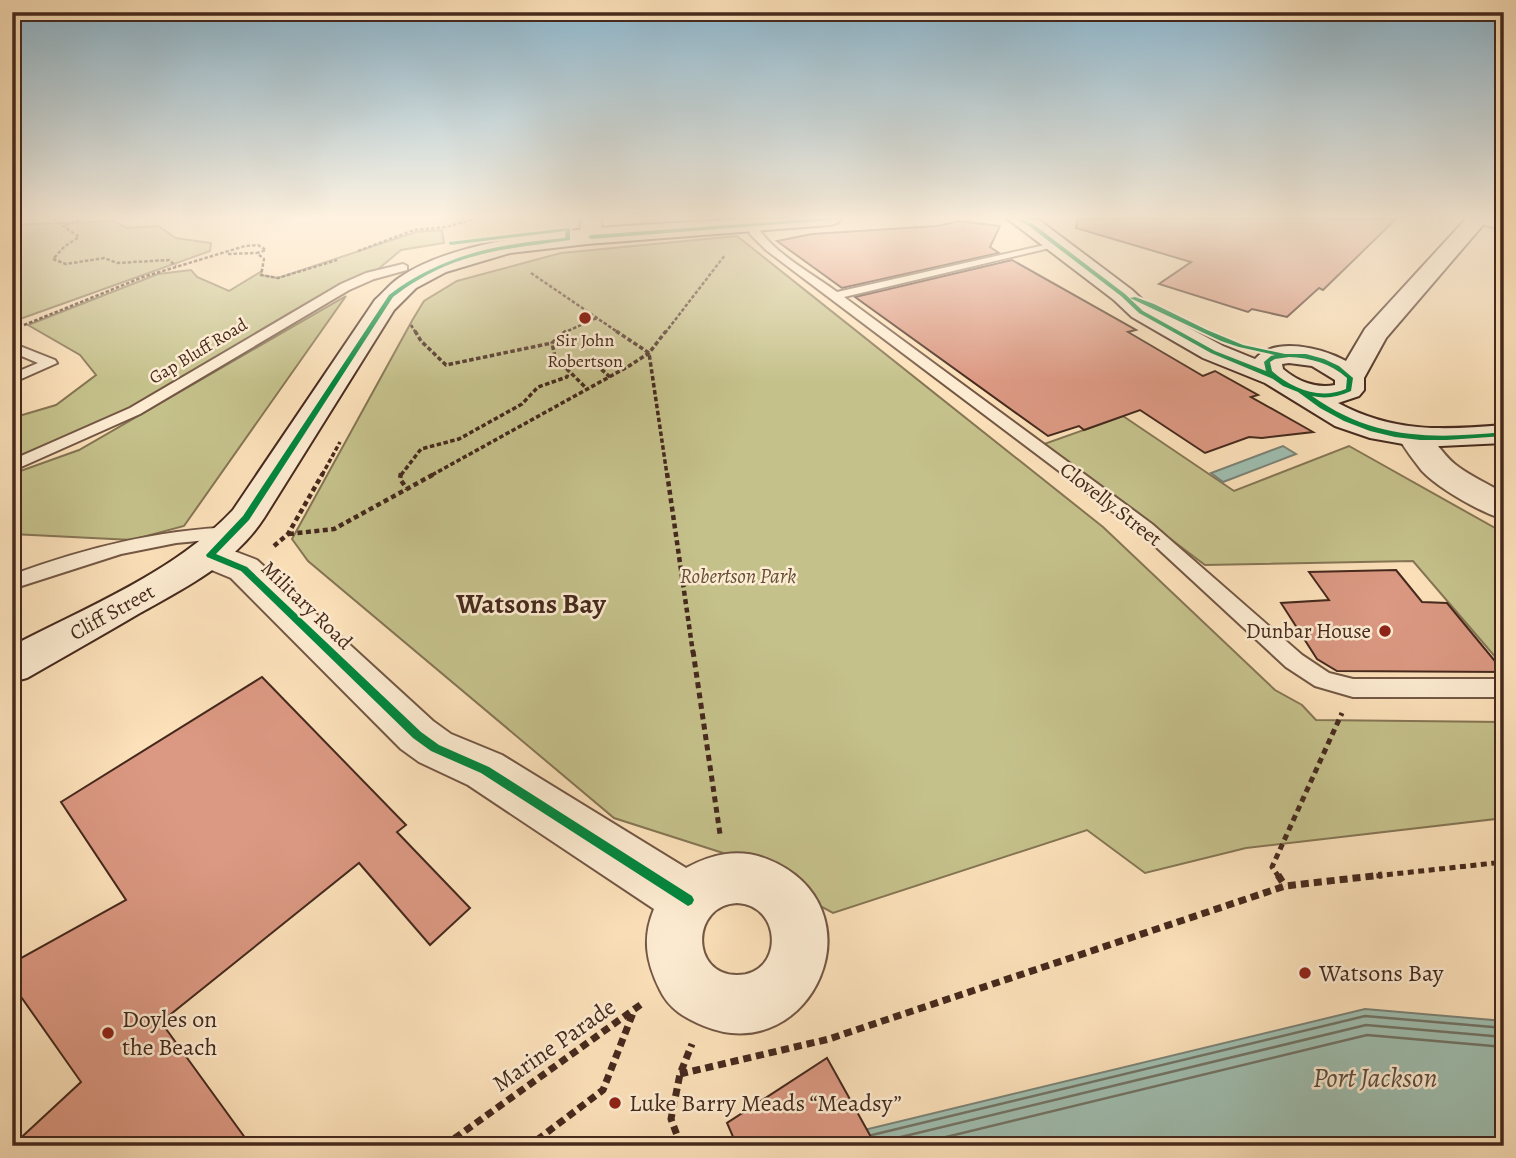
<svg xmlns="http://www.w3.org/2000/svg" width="1516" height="1158" viewBox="0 0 1516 1158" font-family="Alegreya,serif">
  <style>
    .green { fill: #c5c18b; stroke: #857554; stroke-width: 2 }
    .water { fill: #9fbeb0; stroke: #7b8275; stroke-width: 2 }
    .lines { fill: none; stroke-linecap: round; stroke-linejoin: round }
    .shore { stroke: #727466; stroke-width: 2.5 }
    .building { fill: #db9882; stroke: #45291d; stroke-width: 2 }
    .lane-casing { stroke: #735744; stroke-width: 4 }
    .street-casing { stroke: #735744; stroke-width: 4 }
    .secondary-casing { stroke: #45291d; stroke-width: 4 }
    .path-far4 { stroke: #45291d; stroke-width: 2.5; stroke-dasharray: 3.5 2; stroke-linecap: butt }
    .path-far3 { stroke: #45291d; stroke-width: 3.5; stroke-dasharray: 4.5 2.5; stroke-linecap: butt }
    .path-far2 { stroke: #45291d; stroke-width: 4.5; stroke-dasharray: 5 3.5; stroke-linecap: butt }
    .path-far1 { stroke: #45291d; stroke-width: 5; stroke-dasharray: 6 4.5; stroke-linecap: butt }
    .path { stroke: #45291d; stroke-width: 7; stroke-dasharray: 8 5; stroke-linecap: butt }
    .lane { fill: #fdecd2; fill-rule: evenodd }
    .street { fill: #fdecd2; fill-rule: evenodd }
    .secondary { fill: #fdecd2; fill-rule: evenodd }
    .cycleway-casing { stroke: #fdecd2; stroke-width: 4 }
    .cycleway { fill: #00873e; fill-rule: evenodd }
    .poi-dot { fill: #8f2418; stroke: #fdecd2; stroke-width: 2.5 }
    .labels { text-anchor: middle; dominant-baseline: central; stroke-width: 5; stroke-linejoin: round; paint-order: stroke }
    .far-poi-label { font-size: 18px; fill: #45291d; stroke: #fdecd2 }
    .far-street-label { font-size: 18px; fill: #45291d; stroke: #fdecd2 }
    .street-label { font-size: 21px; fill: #45291d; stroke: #fdecd2 }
    .park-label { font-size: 21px; font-style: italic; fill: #654f38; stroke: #fdecd2 }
    .poi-label { font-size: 21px; fill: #45291d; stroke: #fdecd2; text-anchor: end }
    .near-poi-label { font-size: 24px; fill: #45291d; stroke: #fdecd2; text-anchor: start }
    .near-street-label { font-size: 24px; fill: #45291d; stroke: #fdecd2 }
    .district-label { font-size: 28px; font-weight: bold; fill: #45291d; stroke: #fdecd2 }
    .near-water-label { font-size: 28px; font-style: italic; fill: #5c4e42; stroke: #fdecd2 }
  </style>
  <rect width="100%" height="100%" fill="#fce1ba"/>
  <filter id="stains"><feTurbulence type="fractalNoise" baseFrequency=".00286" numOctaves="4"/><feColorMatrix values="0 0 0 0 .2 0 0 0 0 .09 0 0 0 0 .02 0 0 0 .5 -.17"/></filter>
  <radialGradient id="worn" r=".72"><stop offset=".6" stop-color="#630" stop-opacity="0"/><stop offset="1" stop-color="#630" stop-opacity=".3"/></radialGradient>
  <path class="green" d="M113 221 127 228 158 226 176 238 211 243 210 251 20 319H12V225Z
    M442 230 444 243 401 250 376 271 296 310 134 407 12 459V418L56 405 96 375 80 355 28 325 158 274 191 270 197 277 229 291 262 271 261 275 278 278 416 232Z
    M737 236 1103 527 1275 690 1302 705 1316 720 1504 722V818L1246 848 1145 873 1087 830 833 913 723 853 614 818 308 561 292 539 413 319 424 301 457 281 561 253Z
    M346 296 184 526 132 540 12 534V474L79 450Z
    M1123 416 1234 491 1349 446 1504 533 1503 666 1413 561 1205 565 1044 444Z"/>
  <path class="water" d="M1283 446 1296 454 1223 482 1211 473Z
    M1365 1009 1504 1021V1146H798Z"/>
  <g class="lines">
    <path class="shore" d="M872 1135 1365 1016 1504 1028
      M876 1143 1366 1025 1504 1037
      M909 1146 1367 1035 1504 1047"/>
  </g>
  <path class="building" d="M1077 219H1396L1323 290 1319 288 1287 317 1252 309 1248 312 1159 284 1191 262 1076 228Z
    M959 221 1000 226 990 247 999 253 842 288 777 241 812 234 937 226Z
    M1012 260 1136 330 1128 332 1203 376 1215 371 1258 395 1251 397 1313 432 1262 438 1249 437 1205 453 1140 410 1084 430 1079 426 1048 436 855 297Z
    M1396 570 1422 602 1447 603 1504 672 1337 671 1317 659 1281 603 1329 600 1309 572Z
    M262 677 406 825 397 832 470 908 430 945 359 863 161 1022 251 1146H12L81 1082 12 984V963L126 900 61 802Z
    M827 1058 876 1146H737L727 1123Z"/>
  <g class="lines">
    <defs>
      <path id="lane" d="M747 223H755C771 252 810 272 837 292L1058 242V246L844 297 1152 524 1302 655 1329 673 1353 679H1504V697H1353L1315 686 1286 667 1140 532 766 250 750 234Z
        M403 264 407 266V270L374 279 349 290 140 414 12 471V460L130 408 341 284 366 273Z
        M12 343 55 360 57 363 12 383V374L38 363 12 352Z
        M234 527 243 533 240 537 176 543 121 554 12 589V575C85 548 157 530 234 527Z"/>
      <path id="street" d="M581 219H601L602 237 599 242H583L580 237Z
        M1475 219H1504V230L1478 223Z
        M1415 429C1434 434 1441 454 1456 465 1470 476 1488 484 1504 493V519C1481 513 1438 488 1422 471 1414 461 1406 450 1399 439L1404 432Z
        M210 542 257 560 433 721 451 734 502 755 686 868C712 854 738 848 767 859 885 906 812 1070 704 1026 685 1018 669 1009 660 990 646 962 642 938 654 909L468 785 419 762 401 749 231 578 197 564 191 555 197 546ZM737 903C783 905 784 975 737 975 690 975 691 905 737 903Z"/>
      <path id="secondary" d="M745 219H841L837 223 830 225 587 244 510 253 446 272 416 288 394 310 264 518C235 563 185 588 140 613 103 635 65 656 27 678L12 682V646C87 607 175 572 233 510L375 300C383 293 390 284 399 278 475 225 652 226 745 219Z
        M1008 219 1039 220 1132 290 1150 307 1223 346 1255 359C1275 336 1322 348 1346 361L1365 329 1466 219H1488L1386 338 1364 378V390L1359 396 1338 403C1394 433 1443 430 1504 425V443L1420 447 1370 438 1335 426 1265 383 1203 358 1132 317 1114 300ZM1289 363 1312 366 1335 380V385C1316 389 1297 381 1283 369L1282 364Z"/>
    </defs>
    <use href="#lane" class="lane-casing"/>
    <use href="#street" class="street-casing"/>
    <use href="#secondary" class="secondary-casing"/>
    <path class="path-far4" d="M53 219 79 237 65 246 53 259 66 264 104 258 117 263 169 260 176 266
      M65 225 82 219
      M358 251 414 230 446 227 475 219
      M228 254 257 253
      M531 273 619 333
      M24 325 143 277 245 246 258 245 266 250 257 253 264 259 261 275 278 278 337 260
      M411 325 416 333
      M563 333 597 318
      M665 333 725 255"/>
    <path class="path-far3" d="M415 331 421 341 446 365 552 343
      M566 331 552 343 555 357 588 390
      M616 331 649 353 667 475
      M591 360 610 377
      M322 475 340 442
      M401 475 421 449 459 439 522 404 538 387 567 377 568 372
      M432 475 629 366 649 353 666 331"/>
    <path class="path-far2" d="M401 473 400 479 407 489
      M667 473 693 653
      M289 534 334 529 436 473
      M274 546 288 534 323 473"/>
    <path class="path-far1" d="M693 651 720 834
      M1279 877 1272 867 1342 713
      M1366 877 1504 862"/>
    <path class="path" d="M1278 875 1285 886
      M680 1074 829 1039 1285 886 1382 875
      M537 1140 603 1090 633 1013
      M444 1146 643 1003
      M681 1146 671 1119 680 1074 692 1044"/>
    <use href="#lane" class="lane"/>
    <use href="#street" class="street"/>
    <use href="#secondary" class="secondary"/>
    <defs>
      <path id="cycleway" d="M813 219H832L830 220 591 239 588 237 591 235Z
        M1016 219H1022L1033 224 1125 294 1143 311 1215 351 1266 371 1264 362 1271 356 1275 355 1239 347 1221 341 1130 298 1135 297 1154 304 1207 330 1243 345 1285 354H1306L1324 359 1339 366 1353 378 1351 391C1338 397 1326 399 1312 396 1374 440 1432 439 1504 432V436L1447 440H1420L1395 437 1370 431 1344 421 1320 408 1298 392 1283 386 1273 379 1211 353 1139 313 1121 296 1029 226ZM1289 357C1311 358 1330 363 1347 378L1346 389C1320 400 1292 389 1272 371L1270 362 1275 359Z
        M568 228 570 229V240C500 250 452 252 393 297L249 520 216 554 247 567 421 732 439 745 489 767 692 896 694 900 692 904 688 906 481 773 431 751 413 738 241 571 207 557 206 555 243 516 389 295C443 254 499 244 565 238L566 231 451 245 449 244V242Z"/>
    </defs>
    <use href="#cycleway" class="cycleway-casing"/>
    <use href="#cycleway" class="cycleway"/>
  </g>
  <linearGradient id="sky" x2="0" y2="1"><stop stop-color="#8bb8d2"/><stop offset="0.57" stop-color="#fef2e0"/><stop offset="1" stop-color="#fef2e0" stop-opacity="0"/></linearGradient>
  <rect width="1516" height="381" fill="url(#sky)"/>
  <g class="poi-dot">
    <circle cx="585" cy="318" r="7"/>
    <circle cx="1385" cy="631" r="7"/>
    <circle cx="1305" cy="973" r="7"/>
    <circle cx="108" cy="1033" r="7"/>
    <circle cx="615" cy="1103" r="7"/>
  </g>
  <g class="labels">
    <g class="far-poi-label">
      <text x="585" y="340">Sir John<tspan x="585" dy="21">Robertson</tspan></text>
    </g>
    <g class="far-street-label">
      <text transform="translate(198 351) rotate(-31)">Gap Bluff Road</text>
    </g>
    <g class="street-label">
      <text transform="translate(1111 504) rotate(38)">Clovelly Street</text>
      <text transform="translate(307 605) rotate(44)">Military Road</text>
      <text transform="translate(112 612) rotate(-29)">Cliff Street</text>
    </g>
    <g class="park-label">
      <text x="738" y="576">Robertson Park</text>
    </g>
    <g class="poi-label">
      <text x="1371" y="631">Dunbar House</text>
    </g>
    <g class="near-poi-label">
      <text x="1319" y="973">Watsons Bay</text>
      <text x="122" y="1019">Doyles on<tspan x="122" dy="28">the Beach</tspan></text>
      <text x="629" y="1103">Luke Barry Meads “Meadsy”</text>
    </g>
    <g class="near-street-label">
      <text transform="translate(554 1045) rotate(-35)">Marine Parade</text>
    </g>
    <g class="district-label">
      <text x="531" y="604">Watsons Bay</text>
    </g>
    <g class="near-water-label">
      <text x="1375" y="1078">Port Jackson</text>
    </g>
  </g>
  <rect width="1516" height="1158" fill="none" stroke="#fce1ba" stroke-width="42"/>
  <rect x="14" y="14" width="1488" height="1130" fill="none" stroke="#45291d" stroke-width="3.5"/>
  <rect x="21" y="21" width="1474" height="1116" fill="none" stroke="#45291d" stroke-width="2"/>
  <rect width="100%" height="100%" filter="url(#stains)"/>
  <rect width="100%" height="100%" fill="url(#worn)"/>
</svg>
